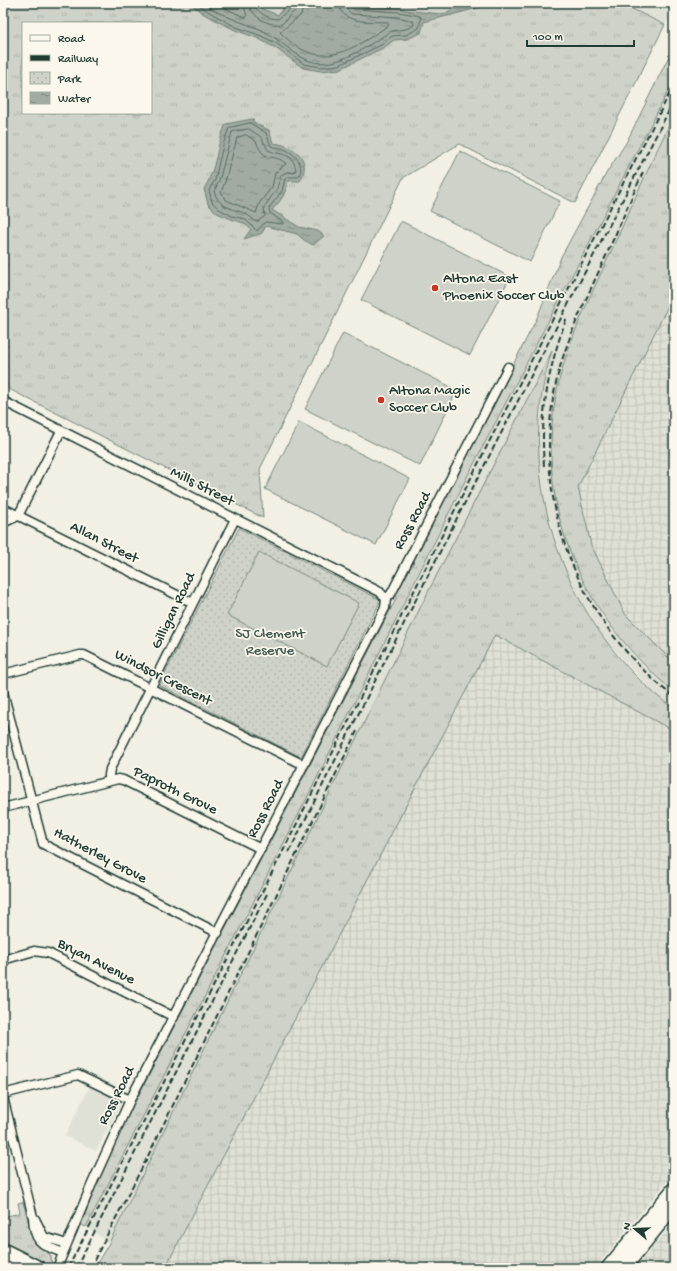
<svg xmlns="http://www.w3.org/2000/svg" width="677" height="1271" viewBox="0 0 677 1271" font-family="'Gochi Hand',sans-serif">
  <style>
    .built { fill: #e0e1d6 }
    .industrial { fill: url(#industrial-grid) }
    .grass { fill: url(#grass-tufts); stroke: #77887e; fill-rule: evenodd }
    .park { fill: url(#park-dots); stroke: #77887e }
    .pitch { fill: #cfd2c8; stroke: #77887e }
    .water { fill: url(#water-ripples); stroke: #6e7f75 }
    .lines { fill: none; stroke-linecap: round; stroke-linejoin: round }
    .shore { stroke: #536960; stroke-width: 1 }
    .street-casing { stroke: #1f3d34; stroke-width: 11 }
    .primary-casing { stroke: #1f3d34; stroke-width: 16 }
    .street { stroke: #fbf7ec; stroke-width: 8 }
    .primary { stroke: #fbf7ec; stroke-width: 13 }
    .rail { stroke: #1f3d34; stroke-width: 2; stroke-dasharray: 6 3; stroke-linecap: butt }
    .poi-dot { fill: #c8321e; stroke: #fbf7ec; stroke-width: 1.5 }
    .labels { text-anchor: middle; dominant-baseline: central; stroke-width: 3.5; stroke-linejoin: round; paint-order: stroke }
    .poi-label { font-size: 15px; fill: #1f3d34; stroke: #fbf7ec; text-anchor: start }
    .street-label { font-size: 15px; fill: #1f3d34; stroke: #fbf7ec }
    .park-label { font-size: 15px; fill: #425b52; stroke: #fbf7ec }
  </style>
  <defs>
    <pattern id="industrial-grid" width="8" height="8" patternUnits="userSpaceOnUse"><rect width="8" height="8" fill="#e0e1d6"/><path d="M0 4h8M4 0v8" fill="none" stroke="#c0c2b8"/></pattern>
    <pattern id="grass-tufts" width="24" height="20" patternUnits="userSpaceOnUse"><rect width="24" height="20" fill="#cfd2c8"/><path d="M3 7l-1-3M5 7V3M7 7l1-3M15 17l-1-3M17 17v-4M19 17l1-3" fill="none" stroke="#b1b5ac"/></pattern>
    <pattern id="park-dots" width="8" height="8" patternUnits="userSpaceOnUse"><rect width="8" height="8" fill="#cfd2c8"/><path d="M2 2h.1M6 6h.1" fill="none" stroke="#b1b5ac" stroke-width="1.8" stroke-linecap="round"/></pattern>
    <pattern id="water-ripples" width="26" height="14" patternUnits="userSpaceOnUse"><rect width="26" height="14" fill="#a2aba1"/><path d="M2 4q2-2 4 0t4 0M15 11q2-2 4 0t4 0" fill="none" stroke="#838c84"/></pattern>
  </defs>
  <rect width="100%" height="100%" fill="#f2f0e5"/>
  <filter id="ink" filterUnits="userSpaceOnUse"><feTurbulence type="fractalNoise" baseFrequency=".025" numOctaves="2"/><feDisplacementMap in="SourceGraphic" scale="8" xChannelSelector="R" yChannelSelector="G"/><feConvolveMatrix kernelMatrix="1 2 1 2 8 2 1 2 1" color-interpolation-filters="sRGB"/></filter>
  <g filter="url(#ink)">
    <path class="built" d="M620 3H674V9L665 25Z
      M674 80V116L650 163 621 230 586 304 567 355 554 409 552 473 559 516 573 559 592 599 605 620 628 649 645 667 674 692V709L658 698 606 641 577 594 561 558 545 501 539 458 541 405 545 377 551 354 428 592 109 1243 86 1227 304 804 465 481Z
      M95 1075 127 1092 96 1151 65 1136Z"/>
    <path class="industrial" d="M674 294V663L625 614 591 545 578 487Z
      M495 634 674 731V1173L595 1268H165Z
      M674 1221V1268H636Z"/>
    <path class="grass" d="M3 3H620L665 25 575 203 459 144 403 178 260 469 263 518 3 386ZM23 23H151V113H23Z
      M674 46V80L465 481 304 804 86 1227 81 1225 95 1188 122 1127 397 597 395 595 537 318 561 257 607 172 626 143Z
      M674 116V294L578 487 591 545 625 614 674 663V692C583 617 533 509 557 390 568 337 595 288 617 238 636 197 653 156 674 116Z
      M552 351C511 479 567 631 674 709V731L495 635 165 1268H94L109 1243 156 1147 428 592Z
      M23 1202 33 1239 51 1256 52 1267 46 1266 3 1243V1217L20 1213 18 1203Z"/>
    <path class="park" d="M239 528 381 600 301 757 159 685Z"/>
    <path class="pitch" d="M460 151 560 201 530 262 430 211Z
      M401 221 510 277 470 355 361 300Z
      M343 333 457 390 420 466 305 409Z
      M299 422 410 479 376 545 265 489Z
      M259 552 359 603 327 666 227 615Z"/>
    <path class="water" d="M190 3H256L262 9 278 15 282 9 293 3H345L346 5 400 8 405 10 440 14 448 13C460 0 481 3 497 3L424 22 421 33 407 39 394 40 383 48 340 69 321 71 303 68 274 47 257 38 235 30 202 13Z
      M252 119 256 124 269 130 273 143C294 145 313 159 300 181H288C286 193 281 201 272 210L299 227 318 231 324 236 313 245 304 240 297 234 266 226 262 233 244 239 251 229 244 223 231 219 217 213 208 204 204 189C217 169 216 145 226 124Z"/>
    <g class="lines">
      <path class="shore" d="M196 3 204 9 236 27 259 35 276 43 304 64 321 67 339 65 381 45 392 36 406 35 419 28 421 18 420 16 399 12 354 9 351 7 350 3
        M204 3C221 17 243 22 262 30 278 38 289 51 305 59 332 73 366 47 388 33 396 28 405 32 414 25L413 21 398 17 352 14 347 10 345 3
        M215 3 246 18 247 16 243 3
        M249 3C249 15 269 27 281 24 286 22 286 18 290 15 295 11 298 10 299 3
        M254 3C255 12 269 19 278 19L293 7 294 3
        M305 3 301 15 280 32C319 73 349 52 389 25L387 22C371 21 340 25 339 3
        M250 123 266 133 271 146C275 148 280 147 284 149 295 153 306 166 298 177H288L285 179 282 191 269 208 270 213 283 222V224L265 222 257 231 245 219 232 216 219 209 212 202 209 190 215 180 223 145 229 128Z
        M249 129 261 137 268 150C280 156 293 151 296 170L294 173 287 172 281 175 277 189 264 207 265 216 257 222C253 220 250 216 246 214 232 208 219 208 214 191L219 181 232 132Z
        M246 135 256 141C265 166 274 151 286 164L275 173 272 187 260 202 256 213 226 200 221 192 225 182 237 138Z"/>
      <defs>
        <path id="street" d="M3 401 380 592 386 599
          M3 508 193 603
          M3 523 18 516 61 431
          M3 674 80 655H84L304 765
          M3 692 43 844 218 933
          M109 781V775L110 769 235 519
          M3 808 118 779 123 780 261 849
          M3 960 34 951 48 953 174 1017
          M3 1094 78 1075 130 1100
          M3 1097 33 1217C34 1243 41 1244 63 1253
          M35 1219 44 1237 67 1244
          M57 1268 91 1186 130 1100 385 608 386 599 391 594 508 367"/>
        <path id="primary" d="M3 1250 39 1268
          M3 1263 12 1268
          M608 1268 674 1189
          M624 1268 674 1206"/>
      </defs>
      <use href="#street" class="street-casing"/>
      <use href="#primary" class="primary-casing"/>
      <use href="#street" class="street"/>
      <use href="#primary" class="primary"/>
      <path class="rail" d="M643 172C630 201 618 229 605 258 589 293 571 329 560 367 526 491 573 618 674 697
        M544 466C540 412 548 368 567 317
        M289 852 458 516 674 101
        M68 1268 279 859 488 444 674 85
        M76 1268 268 892
        M90 1268 146 1160 357 731"/>
    </g>
  </g>
  <g class="poi-dot">
    <circle cx="435" cy="288" r="4"/>
    <circle cx="381" cy="400" r="4"/>
  </g>
  <g class="labels">
    <g class="poi-label">
      <text x="443" y="279">Altona East<tspan x="443" dy="17">Phoenix Soccer Club</tspan></text>
      <text x="389" y="391">Altona Magic<tspan x="389" dy="17">Soccer Club</tspan></text>
    </g>
    <g class="street-label">
      <text transform="translate(202 487) rotate(27)">Mills Street</text>
      <text transform="translate(413 521) rotate(-62)">Ross Road</text>
      <text transform="translate(104 543) rotate(27)">Allan Street</text>
      <text transform="translate(174 611) rotate(-64)">Gilligan Road</text>
      <text transform="translate(163 678) rotate(27)">Windsor Crescent</text>
      <text transform="translate(175 791) rotate(26)">Paproth Grove</text>
      <text transform="translate(266 809) rotate(-63)">Ross Road</text>
      <text transform="translate(100 856) rotate(28)">Hatherley Grove</text>
      <text transform="translate(96 962) rotate(27)">Bryan Avenue</text>
      <text transform="translate(117 1096) rotate(-63)">Ross Road</text>
    </g>
    <g class="park-label">
      <text x="270" y="634">SJ Clement<tspan x="270" dy="17">Reserve</tspan></text>
    </g>
  </g>
  <rect width="677" height="1271" fill="none" stroke="#fbf7ec" stroke-width="16"/>
  <rect x="8" y="8" width="661" height="1255" fill="none" stroke="#1f3d34" stroke-width="1.5" filter="url(#ink)"/>
  <rect x="22" y="22" width="130" height="92" fill="#fbf7ec" stroke="#a3ada2"/>
  <rect x="30" y="35" width="20" height="6" fill="#fbf7ec" stroke="#a3ada2"/>
  <text x="58" y="42" font-size="12" fill="#1f3d34">Road</text>
  <rect x="30" y="55" width="20" height="6" fill="#1f3d34" stroke="#a3ada2"/>
  <text x="58" y="62" font-size="12" fill="#1f3d34">Railway</text>
  <rect x="30" y="72" width="20" height="12" fill="url(#park-dots)" stroke="#a3ada2"/>
  <text x="58" y="82" font-size="12" fill="#1f3d34">Park</text>
  <rect x="30" y="92" width="20" height="12" fill="url(#water-ripples)" stroke="#a3ada2"/>
  <text x="58" y="102" font-size="12" fill="#1f3d34">Water</text>
  <g transform="translate(635 1229) rotate(289)" stroke="#fbf7ec" stroke-width="3" paint-order="stroke">
  <path d="M0-3L7 15L0 10L-7 15Z" fill="#1f3d34"/>
  <text y="-6" font-size="11" font-weight="bold" text-anchor="middle" fill="#1f3d34">N</text>
  </g>
  <path d="M527 40v6h107v-6" fill="none" stroke="#1f3d34" stroke-width="2"/>
  <text x="533" y="40" font-size="12" fill="#1f3d34" stroke="#fbf7ec" stroke-width="3" paint-order="stroke">100 m</text>
</svg>
